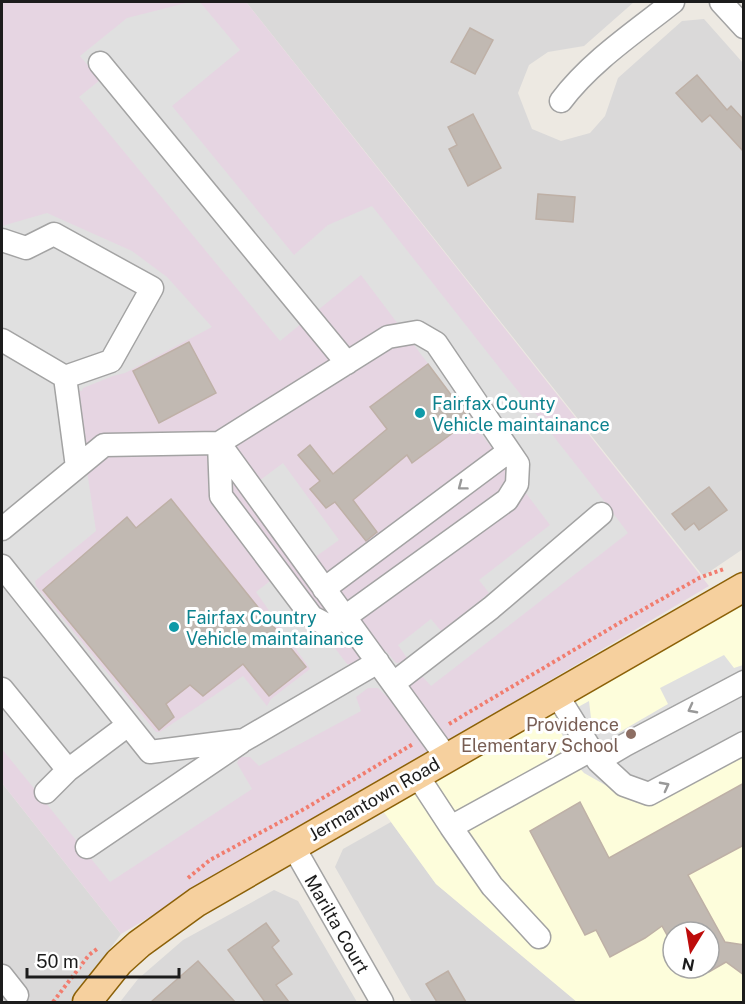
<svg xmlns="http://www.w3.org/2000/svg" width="745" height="1004" viewBox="0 0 745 1004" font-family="'Public Sans',sans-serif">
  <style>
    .residential { fill: #dad9d9 }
    .industrial { fill: #e6d5e2 }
    .education { fill: #fdfddb; fill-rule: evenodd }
    .parking { fill: #e0e0e0 }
    .building { fill: #c1b9b2; stroke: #beb0a6; stroke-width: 1.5 }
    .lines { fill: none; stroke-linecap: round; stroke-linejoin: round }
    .minor-casing { stroke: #a3a3a3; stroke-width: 25 }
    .major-casing { stroke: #8c6108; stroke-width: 31 }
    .path { stroke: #f17d6f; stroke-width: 4; stroke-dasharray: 3 3; stroke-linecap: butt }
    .minor { stroke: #fff; stroke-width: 22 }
    .major { stroke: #f6d09e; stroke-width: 28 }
    .oneway { stroke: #999 }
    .culture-dot { fill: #0f9aa8; stroke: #fff; stroke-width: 2 }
    .education-dot { fill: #8d6e63; stroke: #fff; stroke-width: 2 }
    .labels { text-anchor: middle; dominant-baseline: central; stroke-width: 6; stroke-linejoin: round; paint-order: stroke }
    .culture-label { font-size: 18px; fill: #0d838f; stroke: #fff; text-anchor: start }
    .education-label { font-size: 18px; fill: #785e54; stroke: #fff; text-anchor: end }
    .street-label { font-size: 18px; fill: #1c1c1c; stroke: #fff }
  </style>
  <rect width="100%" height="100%" fill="#ede9e2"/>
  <path class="residential" d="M246 2H634L584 46 548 52 529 65 518 93 532 129 561 141 590 133 605 116 618 78 682 21 704 19 743 63V549L703 576Z
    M2 783 121 934 70 1002H2Z
    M391 822 436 884 577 1002H412L335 867 343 849Z
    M274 890 298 901 357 1002H120L138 979 183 940Z"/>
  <path class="industrial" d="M2 2H246L709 586 121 934 2 783Z"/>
  <path class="education" d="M743 604V1002H577L436 884 383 811ZM673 932H709V968H673Z"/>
  <path class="parking" d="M190 2H200L240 50 172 106 294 255 328 225 372 206 595 489 628 533 431 686 423 677H420L386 696 378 688H368L356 697 361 711 259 766 250 757H240L237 763 252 789 110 882 2 749V226L47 213 132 251 167 277 212 327 125 373 113 376 83 388 82 391 75 390 96 531 35 581 36 586 156 732H160L243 676 267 706 271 699 310 669 256 592 279 574 347 664 355 665 386 651 396 663 402 662 407 658 398 645 431 619 442 632 489 593 479 580 550 525 361 275 280 341 79 97 100 80 80 56 127 18Z
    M283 463 339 540 311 560 255 484Z
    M724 655 734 668 743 665V754L655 802 637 803 584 773 562 749 564 738 559 729 551 722 589 701 591 718 600 727 618 733 668 704 660 688Z"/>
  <path class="building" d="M470 28 493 40 475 74 451 62Z
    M697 75 727 110 731 106 744 120V152L710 115 702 122 676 93Z
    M473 114 501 168 468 186 449 149 457 145 448 127Z
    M538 194 575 197 573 222 536 219Z
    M189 342 216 393 159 423 133 371Z
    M428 364 470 420 412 463 407 455 353 500 377 532 366 541 335 502 326 508 310 489 320 481 298 455 310 445 333 474 387 429 370 407Z
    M709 487 727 510 699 530 694 523 685 530 672 514Z
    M171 499 306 667 269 696 243 664 203 696 190 685 166 704 174 717 159 730 43 590 127 517 136 528Z
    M744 783V845L688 875 725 942 744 945V975L726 962 709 972V932H673V946L662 926 645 938 610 957 596 930 585 935 530 831 580 802 609 858Z
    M266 923 279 941 272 947 292 974 276 985 289 1002H265L228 950Z
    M198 961 235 1002H151Z
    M448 971 466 1002H437L426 984Z"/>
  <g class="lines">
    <defs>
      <path id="minor" d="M721 2 744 27
        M100 63 347 363
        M561 101C590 62 635 32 673 2
        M2 240 26 248 54 234 152 288 111 361 65 377 2 340
        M417 332 436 343 518 464 517 484 507 500 345 617 329 626 312 617 221 496 219 443 388 337Z
        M65 377 77 467
        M2 529 104 445 219 443 447 758
        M2 566 150 752 244 740 378 662
        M324 589 509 451
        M394 683 491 608 601 514
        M2 689 68 770 128 725
        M557 695 598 761 624 785 649 794 744 743
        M598 761 625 745 744 682
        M417 775 451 827
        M46 792 68 770
        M293 846 382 1002
        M87 847 240 743
        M539 937 492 886 451 827 591 750
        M2 976 17 995"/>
      <path id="major" d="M87 1002 119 962 139 944 197 902 744 587"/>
    </defs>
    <use href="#minor" class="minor-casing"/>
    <use href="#major" class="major-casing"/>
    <path class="path" d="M449 724 621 622 699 578 724 569
      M188 878 210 860 306 808 413 744
      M53 1002 89 955 97 949"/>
    <use href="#minor" class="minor"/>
    <use href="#major" class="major"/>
  </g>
  <defs><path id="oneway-chevron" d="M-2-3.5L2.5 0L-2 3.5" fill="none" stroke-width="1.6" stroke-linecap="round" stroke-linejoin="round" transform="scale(1.5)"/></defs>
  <g class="oneway">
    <use href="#oneway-chevron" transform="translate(462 486) rotate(143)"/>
    <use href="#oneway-chevron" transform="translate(692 709) rotate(152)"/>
    <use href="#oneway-chevron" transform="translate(665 786) rotate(-28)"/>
  </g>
  <g class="culture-dot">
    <circle cx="420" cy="413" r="6"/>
    <circle cx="174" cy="627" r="6"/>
  </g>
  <circle class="education-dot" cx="631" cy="734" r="6"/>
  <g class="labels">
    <g class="culture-label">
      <text x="432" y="403">Fairfax County<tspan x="432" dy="21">Vehicle maintainance</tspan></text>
      <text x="186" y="617">Fairfax Country<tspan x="186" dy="21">Vehicle maintainance</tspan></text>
    </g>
    <g class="education-label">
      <text x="619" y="724">Providence<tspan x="619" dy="21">Elementary School</tspan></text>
    </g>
    <g class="street-label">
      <text transform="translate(374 799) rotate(-30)">Jermantown Road</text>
      <text transform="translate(337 924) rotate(60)">Marilta Court</text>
    </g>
  </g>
  <rect width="745" height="1004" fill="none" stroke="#1c1c1c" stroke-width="6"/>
  <g transform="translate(691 950) rotate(191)"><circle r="28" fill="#ffffff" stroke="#a4a4a4" stroke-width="1.5"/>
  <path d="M0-4.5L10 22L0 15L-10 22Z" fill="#bd0c0b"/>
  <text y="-9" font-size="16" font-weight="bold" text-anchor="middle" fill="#1c1c1c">N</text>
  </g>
  <path d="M27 968v9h152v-9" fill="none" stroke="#1c1c1c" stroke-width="3"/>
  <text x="36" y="968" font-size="18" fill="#1c1c1c" stroke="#ffffff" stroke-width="4.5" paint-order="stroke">50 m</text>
</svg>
